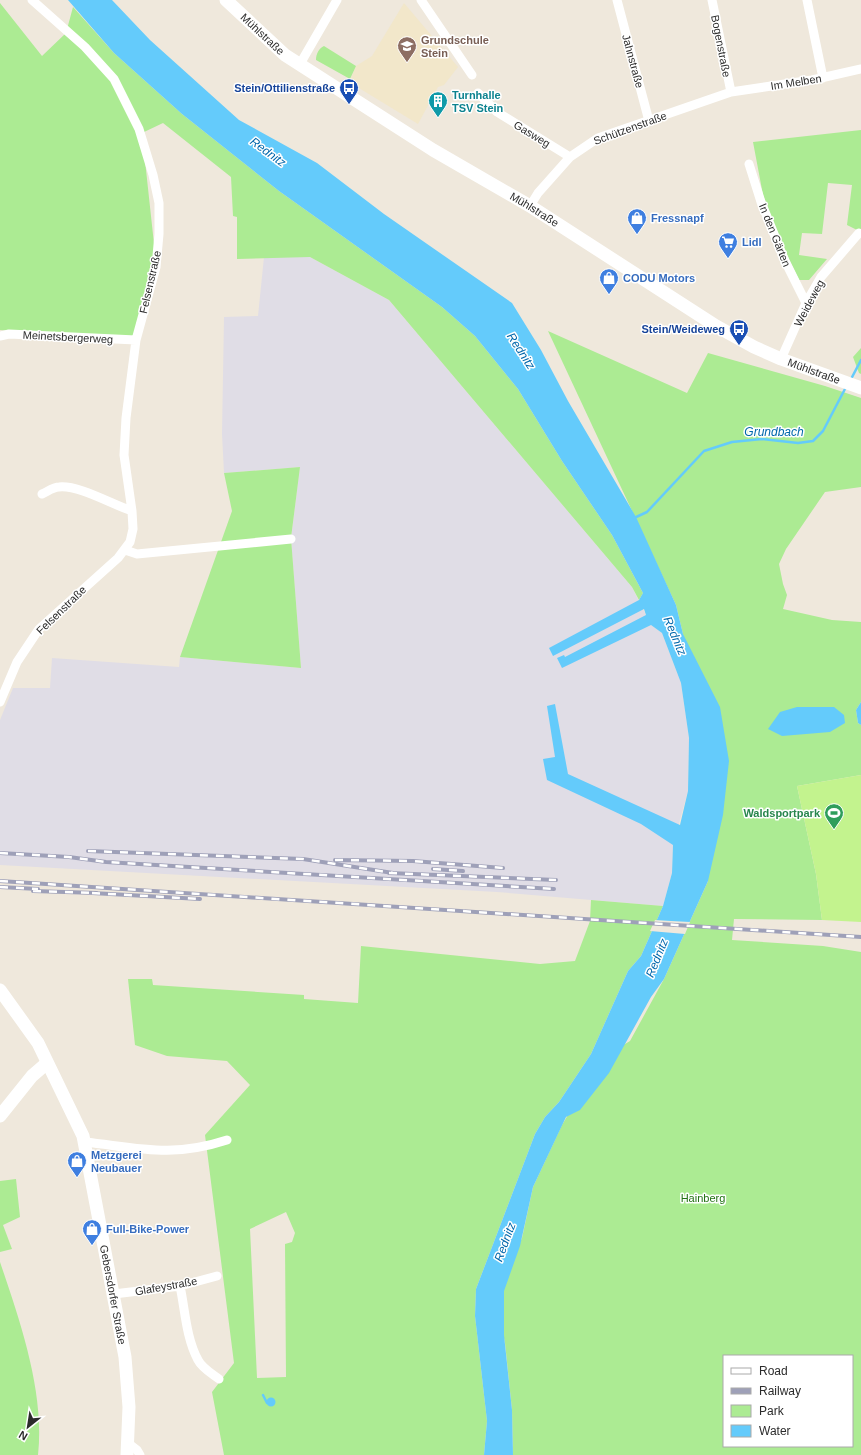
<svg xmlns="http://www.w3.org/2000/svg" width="861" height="1455" viewBox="0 0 861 1455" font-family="Arial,sans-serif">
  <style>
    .industrial { fill: #e0dde6 }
    .education { fill: #f2e7ca }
    .green { fill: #aceb93; fill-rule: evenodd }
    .pitch { fill: #c3f38e }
    .water { fill: #64cbfb }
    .pier { fill: #efe8dc }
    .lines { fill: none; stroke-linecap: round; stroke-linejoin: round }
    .stream { stroke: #64cbfb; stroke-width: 2.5 }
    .street { stroke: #fff; stroke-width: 9 }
    .secondary { stroke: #fff; stroke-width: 13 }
    .rail-casing { stroke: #9ea0b8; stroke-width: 4 }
    .rail { stroke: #fff; stroke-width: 2.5; stroke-dasharray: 8; stroke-linecap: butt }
    .labels { text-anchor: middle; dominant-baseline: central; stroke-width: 3; stroke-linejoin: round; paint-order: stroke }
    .street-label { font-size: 11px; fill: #2b2b2b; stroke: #fff }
    .education-label { font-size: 11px; font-weight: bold; fill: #785e54; stroke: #fff; text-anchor: start }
    .transit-label { font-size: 11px; font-weight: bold; fill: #164399; stroke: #fff; text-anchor: end }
    .culture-label { font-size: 11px; font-weight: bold; fill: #0d838f; stroke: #fff; text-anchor: start }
    .shop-label { font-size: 11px; font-weight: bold; fill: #366cbe; stroke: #fff; text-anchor: start }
    .leisure-label { font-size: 11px; font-weight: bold; fill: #27864d; stroke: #fff; text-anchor: end }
    .park-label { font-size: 11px; fill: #217113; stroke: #fff }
    .water-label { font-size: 12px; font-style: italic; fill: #0067ab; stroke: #fff }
  </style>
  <rect width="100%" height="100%" fill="#efe8dc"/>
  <path class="industrial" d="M264 257H310L389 300 632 587 651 625 662 633 681 683 689 738 688 791 673 845 672 873 663 906 497 892 0 865V720L13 688H50L52 658 179 667 180 657 301 668 291 539 300 467 224 473 222 434 224 317 258 316Z"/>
  <path class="education" d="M404 3 458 67 444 85 438 87 418 124 349 82 356 66 372 56Z"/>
  <path class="green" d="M0 3 42 56 66 33 73 7 114 53 182 114 279 191 442 307 475 336 518 389 562 461 612 535 643 593 639 600 632 587 389 300 310 257 237 259V217L233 216 231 177 163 123 142 133 155 253 133 338 0 330Z
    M324 46 356 66 350 79 316 60C316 54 319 48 324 46Z
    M861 130V232L847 225 852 185 828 183 822 234 802 233 799 255 827 259 809 280H799L781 242 763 195 753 142Z
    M548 331 687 393 708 353 825 386 861 398V487L825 492 786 549 779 564 783 584 787 595 783 609 832 620 861 622V702L856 710 858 723 861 725V775L797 786 816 874 822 920 734 919 732 940 823 946 861 952V1455H513L512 1410 505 1343 501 1324 503 1282 522 1238 533 1187 562 1125 575 1103 610 1053 630 1041 664 979 708 881 683 634 676 605ZM724 1356H852V1446H724Z
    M861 348V374L859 373 853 357Z
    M300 467 291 538 301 668 180 657 232 511 224 473Z
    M591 900 663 906 641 956 628 971 591 1054 559 1102 545 1117 535 1134 476 1289 475 1316 487 1421 484 1455H224L212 1392 234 1363 205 1135 250 1085 227 1061 167 1056 135 1045 128 979H152L153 985 304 995V999L358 1003 361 946 540 964 575 961 590 921ZM286 1212 295 1233 292 1242 285 1244 286 1377 257 1378 250 1229Z
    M16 1179 20 1217 3 1225 12 1249 0 1252V1181Z
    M0 1262C20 1321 45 1392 38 1455H0Z"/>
  <path class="pitch" d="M861 775V922L822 920 816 874 797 786Z"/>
  <path class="water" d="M68 0H112L150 40 239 120 317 163 384 214 512 303 541 350 568 401 636 517 676 605 683 634 720 707 729 761 723 815 708 881 664 979 651 997 609 1073 580 1110 566 1117 533 1187 520 1246 504 1291V1335L512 1410 513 1455H484L487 1421 475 1316 476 1289 535 1134 545 1117 559 1102 591 1054 628 971 641 956 663 906 672 873 673 845 641 824 547 780 543 759 555 757 547 706 555 704 568 774 680 825 688 791 689 738 681 683 662 633 651 625 562 668 557 658 564 655 565 657 646 615 644 609 553 656 549 648 639 600 643 593 612 535 562 461 518 389 475 336 442 307 279 191 182 114 114 53Z
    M861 702V725L858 723 856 710Z
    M797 707H834L844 715 845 723 830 732 782 736 768 729 780 712Z
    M266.5 1402a4.5 4.5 0 1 1 9 0a4.5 4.5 0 1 1-9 0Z"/>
  <path class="pier" d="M655 920 671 921 690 922 685 934 650 931Z"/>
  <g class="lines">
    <path class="stream" d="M850 381 861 360
      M634 518 647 512 704 451 732 442 762 439 798 443 813 441 823 431 846 387
      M263 1395 267 1403"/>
    <path class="street" d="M421 0 472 75
      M617 0 649 121
      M712 0 731 92
      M807 0 823 78
      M300 64 337 0
      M478 93 497 112 570 157
      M749 164 761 202 785 261 806 303
      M530 206 538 193 570 157 598 138 731 92 812 80 861 69
      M0 336 9 334 136 340
      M781 359 806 303 821 277 859 233
      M42 494C47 492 53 487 59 487 79 485 111 504 132 511
      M125 550 137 554 291 539
      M0 702 17 662 39 629 118 558 130 542 133 529 132 511 124 455 126 418 136 340 156 267 159 234V203L153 175 139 129 114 79 85 47 32 0
      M85 1142C139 1148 172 1158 227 1140
      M180 1286C185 1309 186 1338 198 1360 202 1368 211 1373 219 1379
      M114 1294 180 1286 217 1276
      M128 1443 137 1450 140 1455"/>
    <g class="secondary">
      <path id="s1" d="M226 0 285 55 433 150 530 206 716 326 754 347 781 359 861 388"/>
      <path id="s2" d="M0 990 38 1043 83 1136 125 1357 129 1407 127 1455"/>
      <path d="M0 1116 32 1076 47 1063"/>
    </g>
    <defs>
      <path id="rail" d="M88 851 303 859 393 873
        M0 853 69 857 106 862 554 889
        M335 860 413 861 503 868
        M433 869 463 871
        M389 873 556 880
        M0 881 861 937
        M0 887 38 889
        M33 891 97 893
        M92 893 200 899"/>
    </defs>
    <use href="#rail" class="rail-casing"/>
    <use href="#rail" class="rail"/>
  </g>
  <defs>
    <symbol id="school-pin" viewBox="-11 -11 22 30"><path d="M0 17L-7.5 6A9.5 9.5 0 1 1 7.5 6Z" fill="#8d6e63" stroke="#fff"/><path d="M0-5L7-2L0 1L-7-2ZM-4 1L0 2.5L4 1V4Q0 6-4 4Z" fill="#fff"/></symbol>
    <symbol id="bus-pin" viewBox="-11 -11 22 30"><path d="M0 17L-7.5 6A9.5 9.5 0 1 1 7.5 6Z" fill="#1a4fb4" stroke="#fff"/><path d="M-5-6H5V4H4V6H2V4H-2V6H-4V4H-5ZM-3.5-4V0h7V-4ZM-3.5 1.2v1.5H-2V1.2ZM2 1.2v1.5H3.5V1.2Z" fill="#fff"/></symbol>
    <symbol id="building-pin" viewBox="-11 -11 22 30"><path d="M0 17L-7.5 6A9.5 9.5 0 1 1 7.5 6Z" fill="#0f9aa8" stroke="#fff"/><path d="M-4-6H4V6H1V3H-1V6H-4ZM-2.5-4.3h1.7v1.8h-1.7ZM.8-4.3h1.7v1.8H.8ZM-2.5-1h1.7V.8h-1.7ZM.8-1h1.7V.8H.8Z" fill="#fff"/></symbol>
    <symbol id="shop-pin" viewBox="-11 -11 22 30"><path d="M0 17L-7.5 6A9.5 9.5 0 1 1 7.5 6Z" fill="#3f7fe0" stroke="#fff"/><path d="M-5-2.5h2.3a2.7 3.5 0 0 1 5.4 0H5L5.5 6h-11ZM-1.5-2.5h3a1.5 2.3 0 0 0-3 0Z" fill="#fff"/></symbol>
    <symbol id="supermarket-pin" viewBox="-11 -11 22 30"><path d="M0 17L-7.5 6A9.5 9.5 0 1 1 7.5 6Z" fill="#3f7fe0" stroke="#fff"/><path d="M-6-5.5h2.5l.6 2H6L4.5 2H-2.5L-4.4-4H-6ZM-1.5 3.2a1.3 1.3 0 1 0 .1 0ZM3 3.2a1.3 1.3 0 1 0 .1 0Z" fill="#fff"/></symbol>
    <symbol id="stadium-pin" viewBox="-11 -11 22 30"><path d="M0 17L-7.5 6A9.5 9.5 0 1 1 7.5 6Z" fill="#2e9e5b" stroke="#fff"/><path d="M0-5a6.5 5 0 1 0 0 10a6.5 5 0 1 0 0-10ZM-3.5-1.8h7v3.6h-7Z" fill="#fff"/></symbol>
  </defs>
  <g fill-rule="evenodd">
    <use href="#school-pin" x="396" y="35" width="22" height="30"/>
    <use href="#bus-pin" x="338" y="77" width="22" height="30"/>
    <use href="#building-pin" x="427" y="90" width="22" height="30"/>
    <use href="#shop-pin" x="626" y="207" width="22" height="30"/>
    <use href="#supermarket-pin" x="717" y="231" width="22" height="30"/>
    <use href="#shop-pin" x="598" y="267" width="22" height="30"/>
    <use href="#bus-pin" x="728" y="318" width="22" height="30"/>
    <use href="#stadium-pin" x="823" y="802" width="22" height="30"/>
    <use href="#shop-pin" x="66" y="1150" width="22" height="30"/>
    <use href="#shop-pin" x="81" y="1218" width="22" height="30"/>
  </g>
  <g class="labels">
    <g class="street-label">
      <text stroke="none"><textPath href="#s1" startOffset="50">Mühlstraße</textPath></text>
      <text transform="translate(721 46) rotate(79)">Bogenstraße</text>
      <text transform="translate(633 61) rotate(75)">Jahnstraße</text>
      <text transform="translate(796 82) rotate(-9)">Im Melben</text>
      <text transform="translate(630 128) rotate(-20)">Schützenstraße</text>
      <text transform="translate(532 134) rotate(31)">Gasweg</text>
      <text stroke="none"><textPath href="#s1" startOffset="374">Mühlstraße</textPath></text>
      <text transform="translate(775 235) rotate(68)">In den Gärten</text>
      <text transform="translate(150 282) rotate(-77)">Felsenstraße</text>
      <text transform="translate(809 303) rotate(-62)">Weideweg</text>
      <text transform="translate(68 337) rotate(3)">Meinetsbergerweg</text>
      <text stroke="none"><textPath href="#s1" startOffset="698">Mühlstraße</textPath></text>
      <text transform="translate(61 610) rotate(-44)">Felsenstraße</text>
      <text transform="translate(166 1286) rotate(-10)">Glafeystraße</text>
      <text stroke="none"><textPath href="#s2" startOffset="330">Gebersdorfer Straße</textPath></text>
    </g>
    <g class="education-label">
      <text x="421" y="40">Grundschule<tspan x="421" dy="13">Stein</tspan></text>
    </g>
    <g class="transit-label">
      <text x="335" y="88">Stein/Ottilienstraße</text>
      <text x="725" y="329">Stein/Weideweg</text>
    </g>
    <g class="culture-label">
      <text x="452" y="95">Turnhalle<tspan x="452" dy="13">TSV Stein</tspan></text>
    </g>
    <g class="shop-label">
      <text x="651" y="218">Fressnapf</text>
      <text x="742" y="242">Lidl</text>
      <text x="623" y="278">CODU Motors</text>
      <text x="91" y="1155">Metzgerei<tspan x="91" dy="13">Neubauer</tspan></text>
      <text x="106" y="1229">Full-Bike-Power</text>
    </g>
    <g class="leisure-label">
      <text x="820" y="813">Waldsportpark</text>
    </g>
    <g class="park-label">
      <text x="703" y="1198">Hainberg</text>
    </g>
    <g class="water-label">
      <text transform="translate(268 152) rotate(36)">Rednitz</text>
      <text transform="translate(521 351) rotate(57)">Rednitz</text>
      <text x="774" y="432">Grundbach</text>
      <text transform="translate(675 636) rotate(67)">Rednitz</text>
      <text transform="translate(657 958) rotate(-68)">Rednitz</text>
      <text transform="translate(505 1242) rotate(-70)">Rednitz</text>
    </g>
  </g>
  <rect x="723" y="1355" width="130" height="92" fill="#ffffff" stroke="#aaaaaa"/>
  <rect x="731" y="1368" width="20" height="6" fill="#ffffff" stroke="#aaaaaa"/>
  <text x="759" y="1375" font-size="12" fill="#2b2b2b">Road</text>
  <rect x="731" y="1388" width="20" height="6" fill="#9ea0b8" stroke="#aaaaaa"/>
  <text x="759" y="1395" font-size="12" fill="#2b2b2b">Railway</text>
  <rect x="731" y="1405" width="20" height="12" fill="#aceb93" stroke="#aaaaaa"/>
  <text x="759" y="1415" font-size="12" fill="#2b2b2b">Park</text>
  <rect x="731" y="1425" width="20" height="12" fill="#64cbfb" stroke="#aaaaaa"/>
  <text x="759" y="1435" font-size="12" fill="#2b2b2b">Water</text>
  <g transform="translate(28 1427) rotate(210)" stroke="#ffffff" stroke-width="3" paint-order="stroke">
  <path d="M0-3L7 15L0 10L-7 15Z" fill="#2b2b2b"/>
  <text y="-6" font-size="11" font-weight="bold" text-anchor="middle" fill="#2b2b2b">N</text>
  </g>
</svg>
